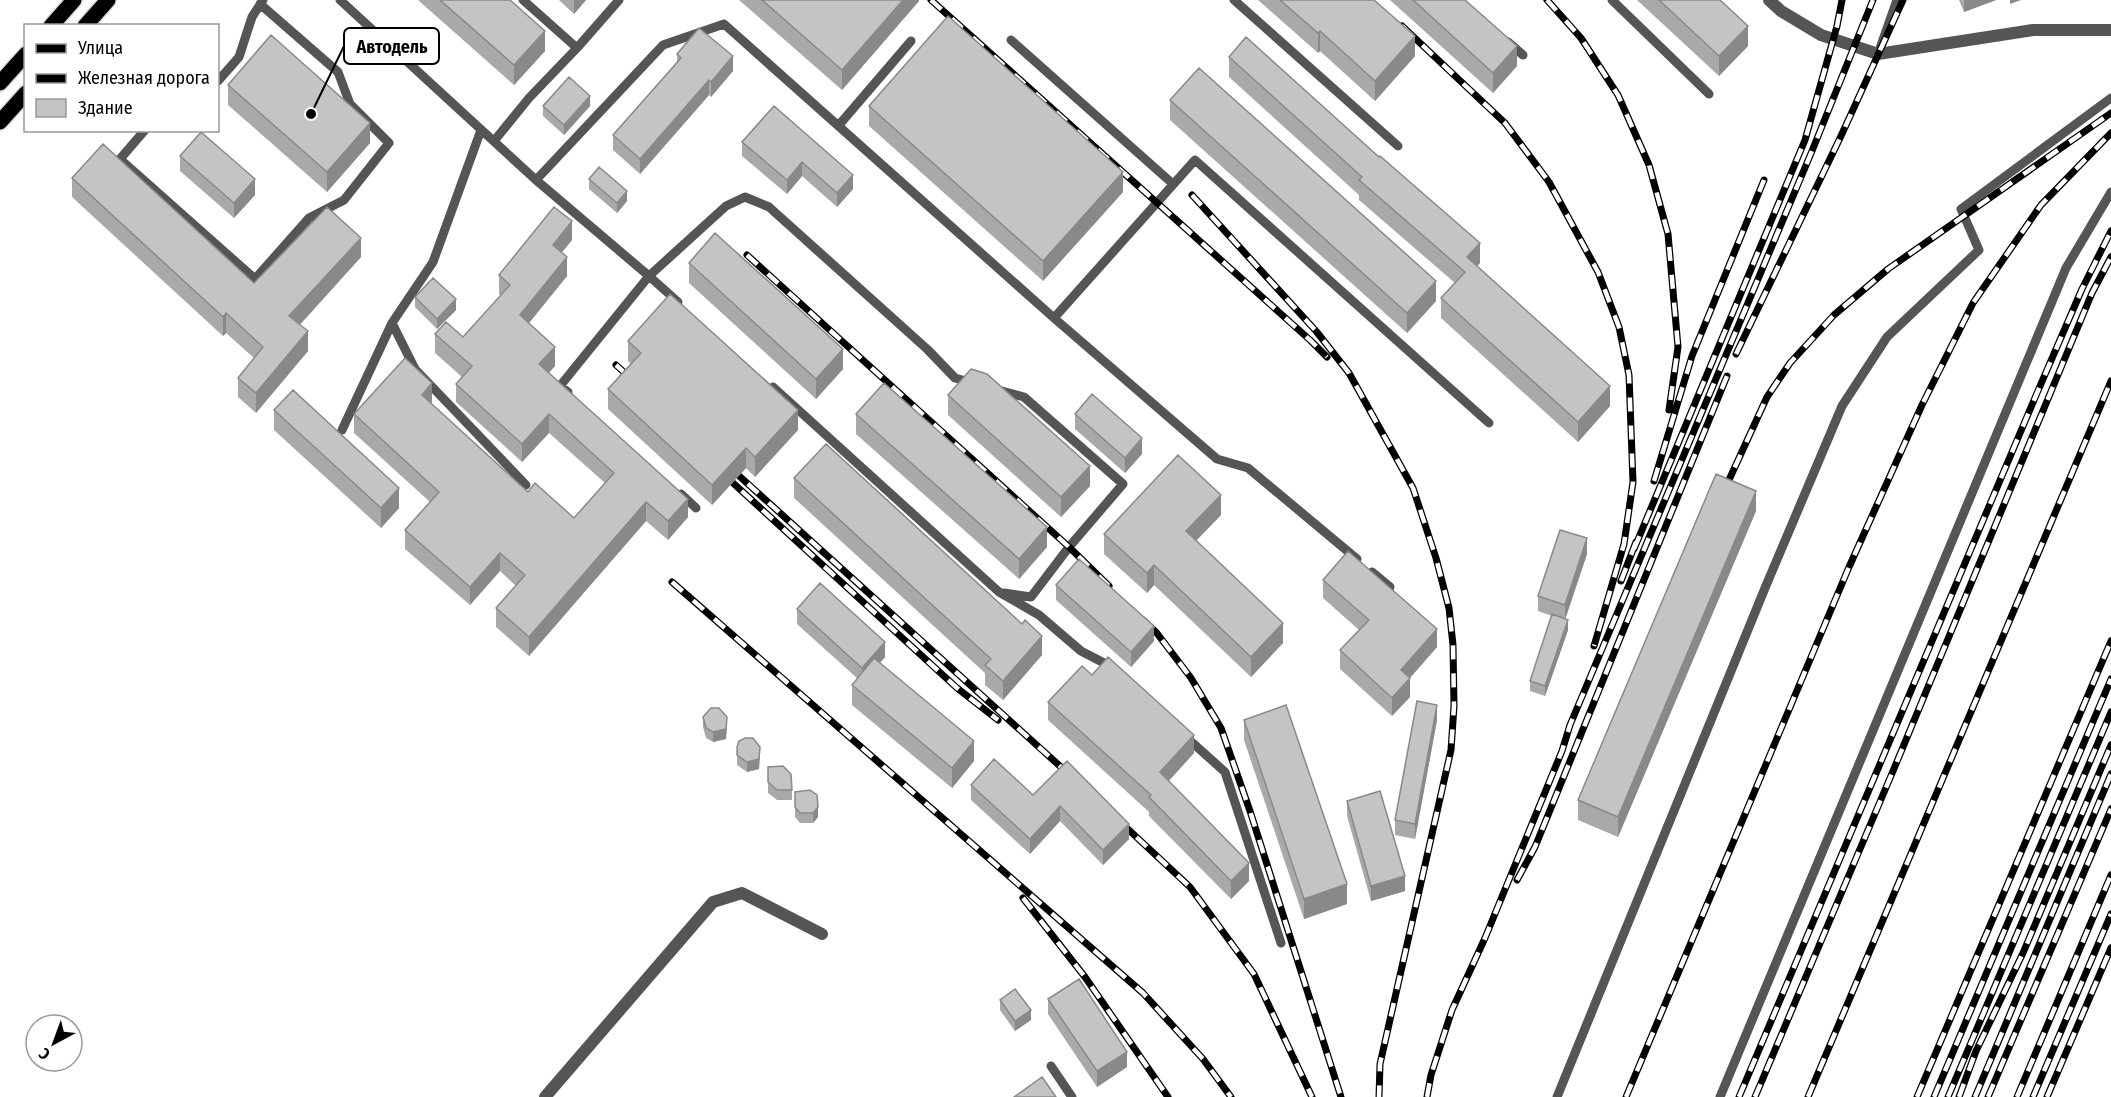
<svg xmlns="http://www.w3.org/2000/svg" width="2111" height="1097" viewBox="0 0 2111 1097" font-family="'Fira Sans Condensed',sans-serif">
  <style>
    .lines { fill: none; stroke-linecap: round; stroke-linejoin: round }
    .primary-casing { stroke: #dbdbdb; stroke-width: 18 }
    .service { stroke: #555; stroke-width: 9 }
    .minor { stroke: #555; stroke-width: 12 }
    .primary { stroke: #000; stroke-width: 15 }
    .rail-casing { stroke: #000; stroke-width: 7 }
    .rail { stroke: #fff; stroke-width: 4.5; stroke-dasharray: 14; stroke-linecap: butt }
    .wall { fill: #a9a9a9 }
    .shaded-wall { fill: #898989 }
    .building { fill: #c4c4c4; stroke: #898989; stroke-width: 1.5 }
    .leader { fill: none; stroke: #000; stroke-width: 2 }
    .callout-dot { fill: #000; stroke: #fff; stroke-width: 2 }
    .callout { fill: #fff; stroke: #000; stroke-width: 2 }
    .callout-label { font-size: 18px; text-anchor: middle; font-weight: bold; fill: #000 }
  </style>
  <rect width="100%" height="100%" fill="#fff"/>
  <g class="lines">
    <defs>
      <path id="primary" d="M51 26 74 0
        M85 26 108 0
        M0 83 26 54
        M0 122 26 93"/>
    </defs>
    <use href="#primary" class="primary-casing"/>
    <path class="service" d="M340 0 536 180 663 45 724 24 1054 318 1217 459 1248 468 1357 559
      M523 0 577 48 619 0
      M1234 0 1398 146
      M1612 0 1709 94
      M1011 40 1173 184
      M1508 42 1523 55
      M1878 54 1897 0
      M218 81 239 57 252 17 263 0
      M839 125 911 41
      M145 130 120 159 255 279 309 218 344 200 389 143 350 104 338 72 260 4
      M481 130 433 262 392 323 415 369 526 485
      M494 141 529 98 577 48
      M536 180 649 276 726 206 745 197 769 207 927 349 955 378 973 383
      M1054 318 1195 160 1489 423
      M773 387 999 592 1039 615 1081 651 1104 663 1111 670
      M998 390 1024 397 1123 484 1069 547 1031 597 1004 593
      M568 392 560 386 649 276 678 302
      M342 430 392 323
      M681 494 696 508
      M1372 572 1390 587
      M1186 737 1225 772 1281 943
      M1051 1066 1072 1097
      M1557 1097 1765 588 1842 406 1887 337 1979 250 1961 209 2111 98
      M1720 1097 2066 268 2111 192"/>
    <path class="minor" d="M1769 0 1781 11 1821 35 1878 54 2033 30H2111
      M545 1097 713 902 742 893 822 934"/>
    <use href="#primary" class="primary"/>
    <defs>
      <path id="rail" d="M931 0 1310 340 1327 357
        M1547 0 1581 38 1618 95 1649 165 1668 234 1678 347 1669 410
        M1402 26 1505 123 1549 182 1598 272 1619 327 1629 375 1633 482 1624 544 1594 646
        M1192 195 1316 331 1349 373 1413 488 1436 558 1449 608 1453 645 1454 706 1451 750 1380 1064 1379 1097
        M747 255 1069 547 1109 586
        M1736 354 1841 136 1903 0
        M616 365 636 383
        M727 465 1072 777
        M721 472 957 688 998 720
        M1654 481 1692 356 1764 180
        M1723 493 1767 397 1790 363 1834 315 1888 269 2111 113
        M1634 549 1805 140 1837 26 1842 0
        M1621 581 1636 542
        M672 582 1143 993 1203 1059 1231 1097
        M1143 620 1156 632 1191 678 1221 728 1250 811 1341 1097
        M1116 818 1190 887 1254 974 1312 1097
        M1517 880 1535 847 1727 376
        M1023 898 1085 977 1168 1097
        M1427 1097 1431 1075 1452 1010 1485 938 1562 751 1570 725 1812 151 1873 0
        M1626 1097 1849 567 1922 405 1973 303 2041 205 2111 133
        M1739 1097 2037 393 2082 289 2111 231
        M1755 1097 1893 771 2092 293 2111 257
        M1808 1097 2111 381
        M1917 1097 2111 641
        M1934 1097 2111 679
        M1948 1097 2111 712
        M1959 1097 1976 1051 2023 953 2111 745
        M1975 1097 2111 774
        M1988 1097 2111 809
        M2017 1097 2111 875
        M2033 1097 2111 914
        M2047 1097 2111 948"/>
    </defs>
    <use href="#rail" class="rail-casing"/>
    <use href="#rail" class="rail"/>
  </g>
  <path class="wall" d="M418 0H510L545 51 514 85Z
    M559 0H586L574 14Z
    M739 0H919V1L842 90Z
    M1258 0H1374L1415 56 1375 101 1320 51 1318 53Z
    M1390 0H1465L1517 66 1493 93Z
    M1637 0H1720L1748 46 1719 76Z
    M1959 0H1996L1964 12Z
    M677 54 733 71 711 97 709 95 640 174 613 150V135L677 62Z
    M1229 57 1480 263 1477 266 1610 406 1578 442 1441 318V298L1455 283 1359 200V195L1229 77Z
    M228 85 370 143 327 192 228 105Z
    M1170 100 1436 301 1407 333 1170 120Z
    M543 106H590L564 135 543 116Z
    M774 106 853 189 837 207 802 176 787 194 742 156V142Z
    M869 106 1123 192 1043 281 869 126Z
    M180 156 255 195 234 218 180 171Z
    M72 178 254 283 361 257 300 325 308 351 256 413 238 397V378L254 358 226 333 223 336 72 197Z
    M589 179 627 201 617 213 589 189Z
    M572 240 562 252 567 276 529 323 555 366 549 373 688 517 668 540 646 521 529 656 496 627V608L516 586 500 571 470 605 405 549V530L430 502 354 433V414L432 402 431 403 528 492 574 518 605 483 549 433 522 462 456 402V384L462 377 435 353V334L463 337 501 296 499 294V275Z
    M689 263 843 369 816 399 689 283Z
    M415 297 456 310 437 329 415 307Z
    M628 341 798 430 755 477 746 468 712 505 608 409V389L631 364 628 361Z
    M948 395 1090 486 1061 517 948 415Z
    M274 410 399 508 381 528 274 430Z
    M856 414 1047 547 1019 579 856 434Z
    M1075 414 1142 454 1125 473 1075 429Z
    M794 478 1042 655 1003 700 985 685V673L794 498Z
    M1756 511 1618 837 1578 820V800Z
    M1221 515 1196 541 1283 643 1251 677 1154 585 1147 593 1104 554V534Z
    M1587 554 1565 619 1568 630 1545 696 1530 691V681L1552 616 1538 611V596Z
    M1323 580 1437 647 1410 678V697L1392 716 1340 669V650L1359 630 1323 598Z
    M1056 585 1154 641 1131 667 1056 600Z
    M797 609 885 657 880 663 974 761 952 788 852 705V685L858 679 797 624Z
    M1092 675 1194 753 1169 781 1249 881 1231 899 1149 816V812L1048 720V702Z
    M703 717 727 727 726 739 713 742 706 738 703 727Z
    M1244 720 1347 904 1304 919 1244 740Z
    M1437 720 1415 839 1395 835V820Z
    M737 747 760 757 759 769 747 772 737 765Z
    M1067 761 1129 839 1103 865 1060 821 1030 854 971 800V785L1033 795Z
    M768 782 792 790V800H777L768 793Z
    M795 792 818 817 813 823H800L795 817Z
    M1347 801 1405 891 1371 901 1347 816Z
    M1048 999 1127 1067 1097 1087 1048 1014Z
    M1000 1000 1031 1020 1015 1031 1000 1010Z"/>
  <path class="shaded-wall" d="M574 0H586L574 14Z
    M903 0H919V1L842 90V70Z
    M1964 0H1996L1964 12Z
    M2010 0H2021L2010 4Z
    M1748 26V46L1719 76V56Z
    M545 31V51L514 85V65Z
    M1320 31V51L1318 53V33Z
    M1415 36V56L1375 101V81Z
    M1517 46V66L1493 93V73Z
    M733 56V71L711 97V82Z
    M709 80V95L640 174V159Z
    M590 96V106L564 135V125Z
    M370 123V143L327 192V172Z
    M802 162V176L787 194V180Z
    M1123 172V192L1043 281V261Z
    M853 175V189L837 207V193Z
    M255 179V195L234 218V203Z
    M627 191V201L617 213V203Z
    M572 221V240L553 263V245Z
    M361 238V257L289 336V316Z
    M1480 243V263L1467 277V257Z
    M567 257V276L520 334V315Z
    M1436 281V301L1407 333V313Z
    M456 299V310L437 329V319Z
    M226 313V333L223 336V317Z
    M308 331V351L256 413V393Z
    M555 347V366L539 383V364Z
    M843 349V369L816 399V379Z
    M432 383V402L422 414V395Z
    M1610 386V406L1578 442V422Z
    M798 410V430L755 477V457Z
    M549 414V433L522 462V444Z
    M1142 438V454L1125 473V458Z
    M746 448V468L712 505V485Z
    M1090 466V486L1061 517V497Z
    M399 488V508L381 528V508Z
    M1756 491V511L1618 837V817Z
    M1221 495V515L1186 551V531Z
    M688 499V517L668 540V521Z
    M646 502V521L529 656V637Z
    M1047 527V547L1019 579V559Z
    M1587 538V554L1565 620V605Z
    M500 553V571L470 605V587Z
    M1154 565V585L1147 593V573Z
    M1568 620V630L1545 696V686Z
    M1283 623V643L1251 677V657Z
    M1154 626V641L1131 667V652Z
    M1437 629V647L1401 688V670Z
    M1042 636V655L1003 700V681Z
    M885 642V657L862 683V668Z
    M1410 678V697L1392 716V698Z
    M1437 705V720L1415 839V824Z
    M727 717 726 739 713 742V732Z
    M1194 735V753L1160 790V772Z
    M974 741V761L952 788V768Z
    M760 747 759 769 747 772V762Z
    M1060 806V821L1030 854V839Z
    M818 807V817L813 823V813Z
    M1129 824V839L1103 865V850Z
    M1249 863V881L1231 899V881Z
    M1405 876V891L1371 901V886Z
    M1347 884V904L1304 919V899Z
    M1031 1010V1020L1015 1031V1021Z
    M1127 1052V1067L1097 1087V1071Z"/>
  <path class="building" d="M440 0H510L545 31 514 65Z
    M762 0H903L842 70Z
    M1280 0H1374L1415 36 1375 81 1320 31 1318 33Z
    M1413 0H1465L1517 46 1493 73Z
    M1659 0H1720L1748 26 1719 56Z
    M948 16 1123 172 1043 261 869 106Z
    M699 28 733 56 711 82 709 80 640 159 613 135 681 58 677 54Z
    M271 35 370 123 327 172 228 85Z
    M1246 37 1379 157 1380 156 1480 243 1467 257 1610 386 1578 422 1441 298 1465 272 1359 180 1362 177 1229 57Z
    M1199 68 1436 281 1407 313 1170 100Z
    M569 77 590 96 564 125 543 106Z
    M774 106 853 175 837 193 802 162 787 180 742 142Z
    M201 132 255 179 234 203 180 156Z
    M103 144 254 283 327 207 361 238 289 316 308 331 256 393 238 378 263 347 226 313 223 317 72 178Z
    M599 167 627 191 617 203 589 179Z
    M554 207 572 221 553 245 567 257 520 315 555 347 539 364 688 499 668 521 646 502 529 637 496 608 525 575 500 553 470 587 405 530 439 492 354 414 405 358 432 383 422 395 528 492 535 483 574 518 614 473 549 414 522 444 456 384 472 366 435 334 446 322 463 337 510 285 499 275Z
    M715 233 843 349 816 379 689 263Z
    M433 278 456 299 437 319 415 297Z
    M670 294 798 410 755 457 746 448 712 485 608 389 641 353 628 341Z
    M971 369 987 374 1090 466 1061 497 948 395Z
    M884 383 1047 527 1019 559 856 414Z
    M293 390 399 488 381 508 274 410Z
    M1092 394 1142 438 1125 458 1075 414Z
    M826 444 1022 624 1025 620 1042 636 1003 681 985 665 991 659 794 478Z
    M1178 455 1221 495 1186 531 1283 623 1251 657 1154 565 1147 573 1104 534Z
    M1716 474 1756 491 1618 817 1578 800Z
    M1560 530 1587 538 1565 605 1538 596Z
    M1348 551 1437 629 1401 670 1410 678 1392 698 1340 650 1369 620 1323 580Z
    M1079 559 1154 626 1131 652 1056 585Z
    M820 583 885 642 862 668 797 609Z
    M1552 614 1568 620 1545 686 1530 681Z
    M1108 657 1194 735 1160 772 1249 863 1231 881 1149 797 1151 795 1048 702 1082 666 1092 675Z
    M874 658 974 741 952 768 852 685Z
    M1417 701 1437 705 1415 824 1395 820Z
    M1286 705 1347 884 1304 899 1244 720Z
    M711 708H719L727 717 726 729 713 732 706 728 703 717Z
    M745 738H753L760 747 759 759 747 762 737 755V747L739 741Z
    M994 759 1033 795 1067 761 1129 824 1103 850 1060 806 1030 839 971 785Z
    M783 766 791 774 792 790H777L768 782V767Z
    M810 790 817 795 818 807 813 813H800L795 807V792Z
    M1380 791 1405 876 1371 886 1347 801Z
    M1079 979 1127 1052 1097 1071 1048 999Z
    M1015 989 1031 1010 1015 1021 1000 1000Z
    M1042 1077 1056 1097H1014Z"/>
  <path class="leader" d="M311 114L344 46"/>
  <circle class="callout-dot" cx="311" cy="114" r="6"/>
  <rect class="callout" x="344" y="28" width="95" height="36" rx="6"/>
  <g class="callout-label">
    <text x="392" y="53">Автодель</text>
  </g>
  <rect x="24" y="24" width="195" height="108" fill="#ffffff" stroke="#999999" stroke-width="1.5"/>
  <rect x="36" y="44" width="30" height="9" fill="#000000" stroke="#999999" stroke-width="1.5"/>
  <text x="78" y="54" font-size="18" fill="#000000">Улица</text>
  <rect x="36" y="74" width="30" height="9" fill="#000000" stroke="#999999" stroke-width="1.5"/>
  <text x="78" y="84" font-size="18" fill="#000000">Железная дорога</text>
  <rect x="36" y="99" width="30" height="18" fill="#c4c4c4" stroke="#999999" stroke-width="1.5"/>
  <text x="78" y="114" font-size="18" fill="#000000">Здание</text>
  <g transform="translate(54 1043) rotate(221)"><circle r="28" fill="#ffffff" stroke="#999999" stroke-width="1.5"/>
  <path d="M0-4.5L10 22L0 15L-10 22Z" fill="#000000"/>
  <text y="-9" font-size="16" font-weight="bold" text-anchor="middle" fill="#000000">С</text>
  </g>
</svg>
